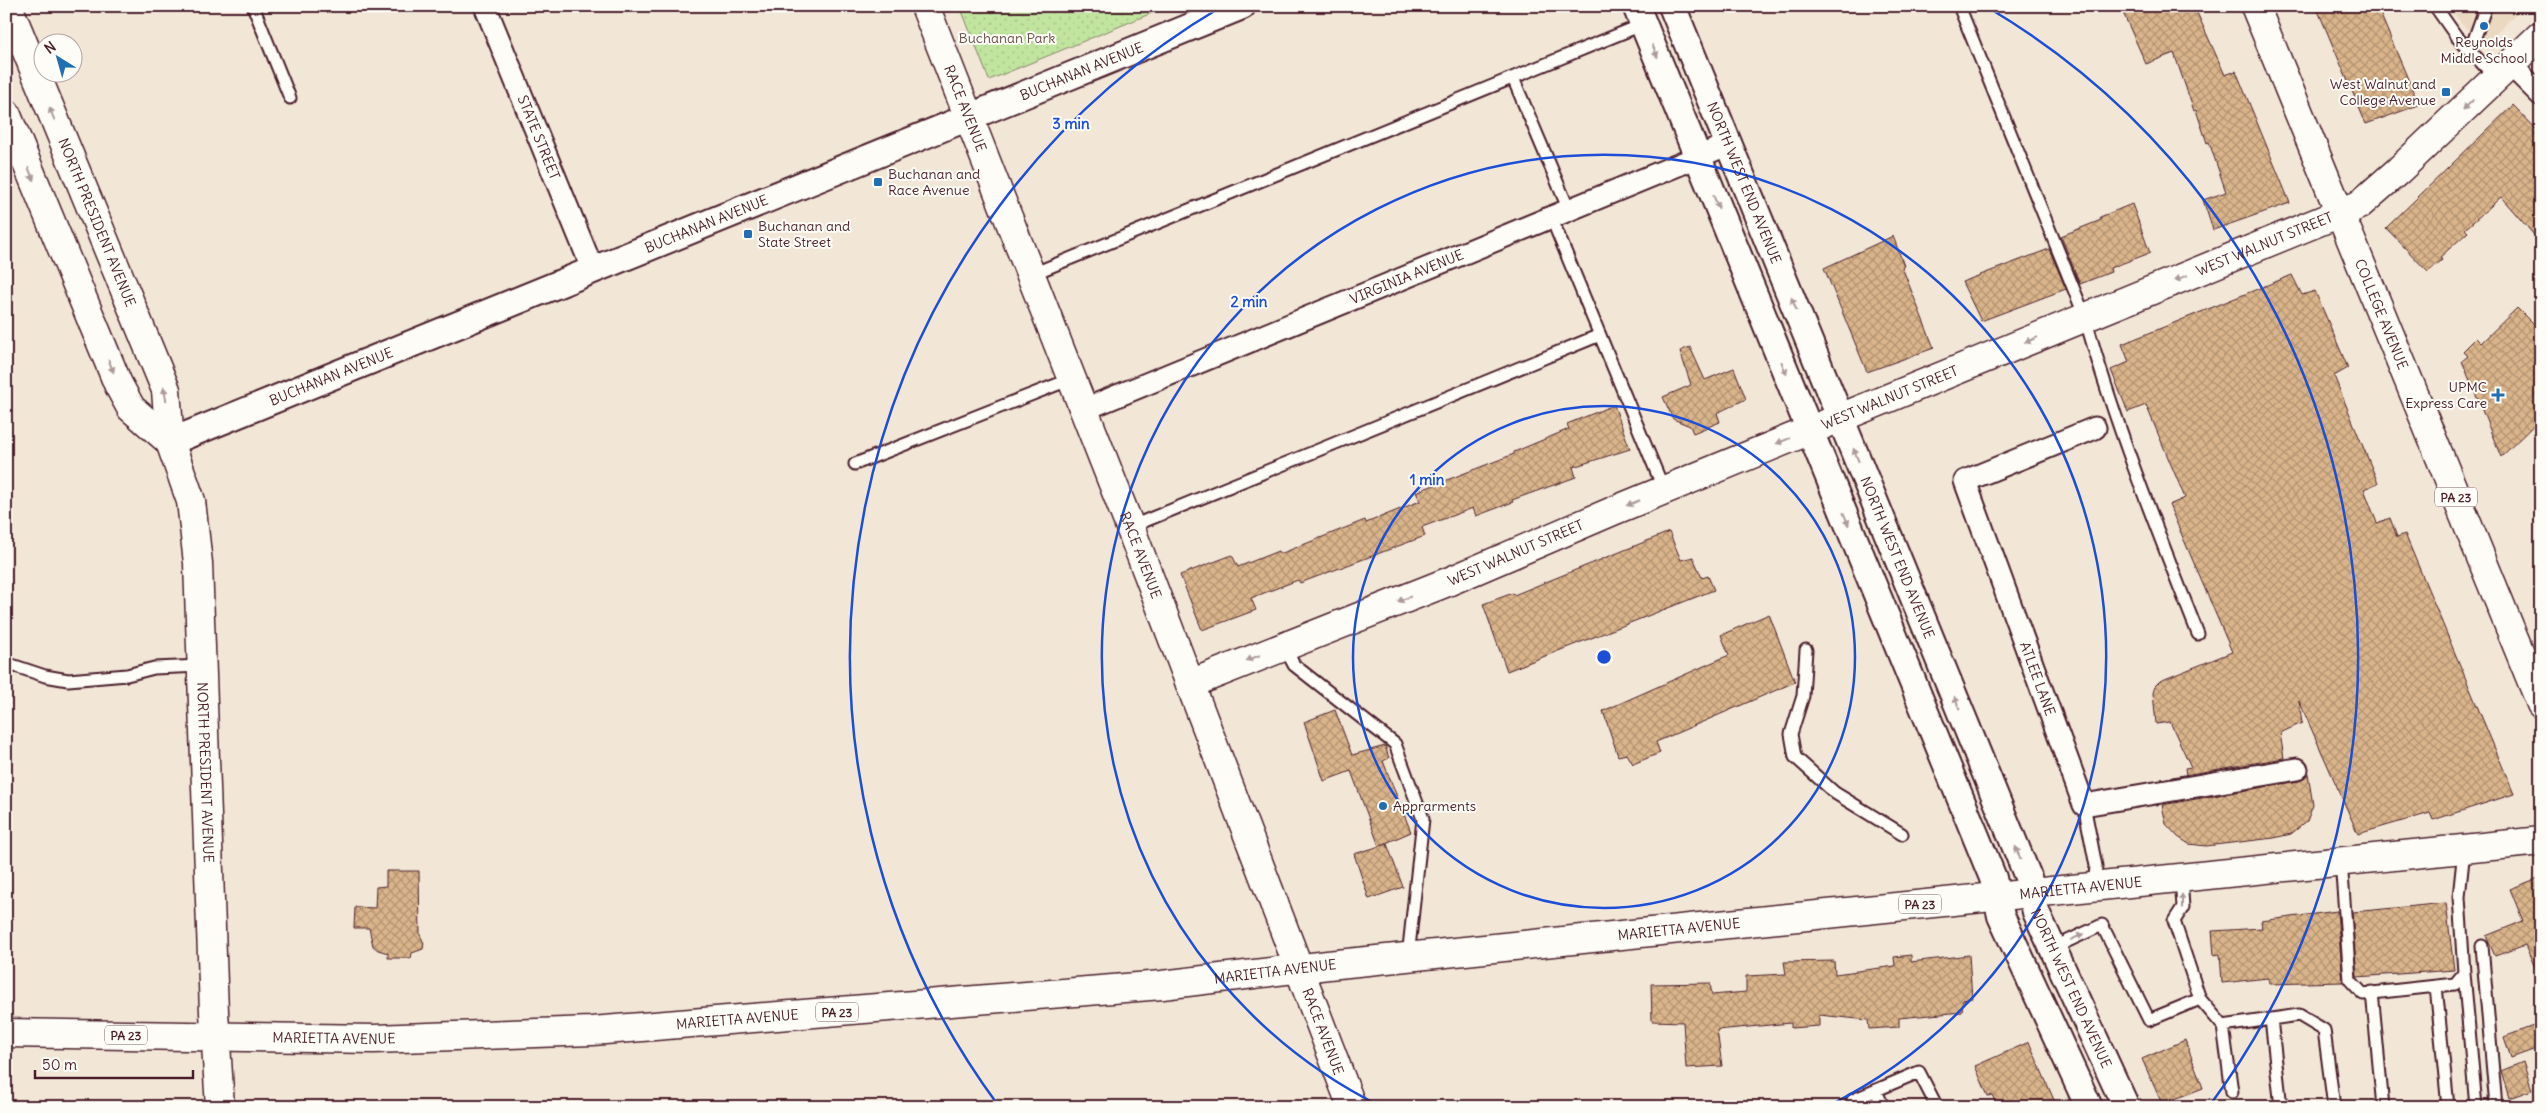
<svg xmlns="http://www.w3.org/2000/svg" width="2547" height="1113" viewBox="0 0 2547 1113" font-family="Delius,sans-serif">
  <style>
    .built { fill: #ebd8c0 }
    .park { fill: url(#park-dots); stroke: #868265 }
    .building { fill: url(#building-cross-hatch); stroke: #4a1f2b }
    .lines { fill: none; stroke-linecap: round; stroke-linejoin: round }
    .service-casing { stroke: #4a1f2b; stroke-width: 15 }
    .minor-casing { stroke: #4a1f2b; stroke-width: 25 }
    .tertiary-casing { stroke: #4a1f2b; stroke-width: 30 }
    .secondary-casing { stroke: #4a1f2b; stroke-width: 31 }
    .primary-casing { stroke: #4a1f2b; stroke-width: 31 }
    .service { stroke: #fdfcf7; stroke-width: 11 }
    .minor { stroke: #fdfcf7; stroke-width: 21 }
    .tertiary { stroke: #fdfcf7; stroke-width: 26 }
    .secondary { stroke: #fdfcf7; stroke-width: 28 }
    .primary { stroke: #fdfcf7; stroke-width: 28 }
    .oneway { fill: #ac999b }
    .ring { fill: none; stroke: #1d4ed8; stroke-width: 2.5 }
    .poi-dot { fill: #1f6fb2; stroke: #fdfcf7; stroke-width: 2 }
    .labels { text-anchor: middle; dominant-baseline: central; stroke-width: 4; stroke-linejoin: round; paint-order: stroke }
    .shield { fill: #fdfcf7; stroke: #806168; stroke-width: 1 }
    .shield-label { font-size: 12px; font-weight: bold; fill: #4a1f2b }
    .park-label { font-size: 14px; fill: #685048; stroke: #fdfcf7 }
    .poi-label { font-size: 14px; fill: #4a1f2b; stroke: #fdfcf7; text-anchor: start }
    .street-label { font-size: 14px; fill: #4a1f2b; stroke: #fdfcf7 }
    .centre { fill: #1d4ed8; stroke: #fdfcf7; stroke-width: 2.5 }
    .ring-label { font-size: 15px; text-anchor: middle; font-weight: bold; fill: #1d4ed8; stroke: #fdfcf7; stroke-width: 4; stroke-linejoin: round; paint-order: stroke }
  </style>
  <defs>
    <pattern id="park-dots" width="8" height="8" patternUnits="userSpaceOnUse" patternTransform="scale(1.25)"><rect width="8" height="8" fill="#c1e59f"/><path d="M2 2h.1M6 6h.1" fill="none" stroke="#a7c489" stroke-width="1.8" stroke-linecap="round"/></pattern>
    <pattern id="building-cross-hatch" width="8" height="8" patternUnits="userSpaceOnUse" patternTransform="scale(1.25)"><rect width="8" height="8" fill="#dab58b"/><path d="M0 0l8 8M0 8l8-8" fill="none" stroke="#b39372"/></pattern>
  </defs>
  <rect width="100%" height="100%" fill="#f2e7d7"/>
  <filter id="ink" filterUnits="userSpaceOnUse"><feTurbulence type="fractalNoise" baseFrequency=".02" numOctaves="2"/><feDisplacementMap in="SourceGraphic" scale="10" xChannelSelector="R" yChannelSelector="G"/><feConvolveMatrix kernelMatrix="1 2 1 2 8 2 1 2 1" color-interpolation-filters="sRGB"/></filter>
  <g filter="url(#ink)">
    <path class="built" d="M2447 6H2524L2482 46Z"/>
    <path class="park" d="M960 6H1169L989 80Z"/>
    <path class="building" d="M2120 6H2194L2225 75 2236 71 2290 203 2213 230 2203 200 2226 192 2209 142 2207 143 2196 110 2194 111 2174 53 2146 64Z
      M2316 6H2377L2419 105 2366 124Z
      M2513 105 2541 134V243L2501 197 2465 229 2468 232 2440 257 2442 260 2428 272 2386 228Z
      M2132 204 2150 253 2110 268 2111 272 2080 284 2061 236 2101 220 2100 217Z
      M1893 236 1904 266 1902 267 1934 348 1867 372 1824 268Z
      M2049 249 2066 289 1981 321 1962 282Z
      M2292 275 2302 295 2315 291 2348 368 2334 376 2378 483 2364 489 2377 523 2390 518 2397 537 2405 534 2514 794 2433 820 2430 813 2358 834 2299 701 2302 723 2280 733 2284 758 2161 779 2186 775 2185 768 2191 767 2170 722 2156 724 2153 693 2155 686 2160 681 2232 652 2169 505 2185 498 2146 405 2128 412 2111 370 2129 362 2122 344Z
      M2517 308 2541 332V418L2501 457 2462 361 2468 356 2463 351 2476 338 2481 343Z
      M1690 347 1705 380 1734 368 1746 399 1717 413 1720 422 1693 433 1690 426 1673 419 1663 397 1691 385 1680 351Z
      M1614 405 1630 449 1573 467 1576 477 1512 500 1513 502 1476 516 1473 508 1422 527 1425 536 1300 583 1298 580 1251 598 1256 610 1202 630 1180 575 1232 555 1238 567 1278 551 1280 554 1365 520 1366 523 1420 501 1416 492 1514 454V452L1569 429 1567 424Z
      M1669 532 1681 560 1693 557 1702 578 1708 576 1714 590 1507 671 1483 604 1513 593 1514 595Z
      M1769 614 1795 682 1656 742 1660 753 1633 764 1627 754 1618 756 1603 711 1729 655 1721 635Z
      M1335 710 1352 755 1385 746 1389 758 1383 761 1411 832 1379 846 1351 771 1324 781 1304 722Z
      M2308 774 2313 805 2307 821 2291 834 2274 838 2206 846 2189 844 2178 837 2166 824 2162 805 2299 781Z
      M1387 844 1403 887 1369 899 1354 854Z
      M386 871H419L420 935 424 943 423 949 412 953 411 958H388V953L378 950 373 946 369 928H354L355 907 375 908 376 887 386 886Z
      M2541 877V981L2525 945 2495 956 2486 936 2523 921 2510 889Z
      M2446 903 2454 970 2357 977 2352 912Z
      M2337 911 2343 982 2269 984 2268 978 2222 983 2220 954 2214 955 2212 931 2262 928 2261 921Z
      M1911 955V962L1969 955 1972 998 1963 1000 1962 1012 1899 1018V1027L1869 1029 1868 1020 1819 1015V1026L1791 1028V1023L1717 1030 1722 1066 1686 1068 1683 1022 1652 1021 1651 984 1710 983 1712 995 1746 992V976L1786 974 1784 962 1834 961 1835 974 1895 966 1894 957Z
      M2541 1023V1047L2511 1058 2504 1037Z
      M2185 1040 2203 1088 2162 1104 2142 1059Z
      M2029 1042 2057 1107H1998L1992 1095 1988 1096 1975 1066Z
      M2523 1062 2532 1090 2509 1098 2501 1071Z"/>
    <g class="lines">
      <defs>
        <path id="service" d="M253 6 290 98
          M1959 6 2085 317C2115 425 2157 530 2198 634
          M2435 6 2456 36 2496 78
          M2470 51 2486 6
          M1513 78 1569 210
          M1551 217 1664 490
          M1030 275 1644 24
          M855 464 1071 379
          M1130 527 1600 335
          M1284 646 1294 665 1395 744 1423 819 1408 957
          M1806 650 1803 696 1791 734 1795 757 1835 793 1902 834
          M6 663 45 676 68 680 127 675 154 668 201 666
          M2084 805 2096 866 2094 887
          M2341 861 2350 980 2363 994 2455 984 2464 973 2459 897 2464 850
          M2482 946 2496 1107
          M2053 948 2102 925 2149 1020 2200 999 2174 921 2183 907 2181 878
          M2464 973 2476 1107
          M2436 986 2448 1107
          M2372 992 2383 1107
          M2200 999 2223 1026 2232 1092
          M2271 1019 2281 1107
          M2223 1026 2299 1015 2324 1030 2334 1107
          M1876 1090 1883 1107
          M1850 1107 1853 1100 1919 1072 1937 1107"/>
        <g id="minor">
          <path id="s1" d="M485 6 593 270"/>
          <path d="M2510 64 2541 95"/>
          <path id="s2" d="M1083 410 1729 144"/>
          <path id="s3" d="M2095 428 1965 481 2084 805 2297 769"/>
        </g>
        <g id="tertiary">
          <path d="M1636 6 1993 878 2001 916 2089 1107"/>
          <path id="s4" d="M1672 6 2028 877 2036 912 2126 1107"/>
          <path id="s5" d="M170 442 1242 6"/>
        </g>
        <g id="secondary">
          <path id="s6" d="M925 6 1130 527 1352 1107"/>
          <path id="s7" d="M1190 684 1450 581 1613 511 2340 213 2255 6"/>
        </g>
        <g id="primary">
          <path id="s8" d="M8 6 166 390 170 442 191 501 198 563 214 1012 220 1107"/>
          <path id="s9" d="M2541 35 2398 171 2359 205 2340 213 2541 704"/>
          <path d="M6 113 118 384 131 408 170 442"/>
          <path id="s10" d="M6 1033 374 1039 592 1031 1162 985 1328 965 2541 841"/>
        </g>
      </defs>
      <use href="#service" class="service-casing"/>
      <use href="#minor" class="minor-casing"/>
      <use href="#tertiary" class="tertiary-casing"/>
      <use href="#secondary" class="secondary-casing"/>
      <use href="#primary" class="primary-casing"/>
      <use href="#service" class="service"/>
      <use href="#minor" class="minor"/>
      <use href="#tertiary" class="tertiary"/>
      <use href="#secondary" class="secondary"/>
      <use href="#primary" class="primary"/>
    </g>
    <defs><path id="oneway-solid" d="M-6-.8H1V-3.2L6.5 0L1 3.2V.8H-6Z" transform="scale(1.25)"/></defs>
    <g class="oneway">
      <use href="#oneway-solid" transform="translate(1655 51) rotate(68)"/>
      <use href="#oneway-solid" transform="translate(2468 105) rotate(136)"/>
      <use href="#oneway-solid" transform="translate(52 114) rotate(-112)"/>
      <use href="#oneway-solid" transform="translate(31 174) rotate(68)"/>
      <use href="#oneway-solid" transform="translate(1716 202) rotate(68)"/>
      <use href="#oneway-solid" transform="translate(2181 278) rotate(158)"/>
      <use href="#oneway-solid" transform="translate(1794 304) rotate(-112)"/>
      <use href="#oneway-solid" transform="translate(2031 340) rotate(158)"/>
      <use href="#oneway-solid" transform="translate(111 366) rotate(68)"/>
      <use href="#oneway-solid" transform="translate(1784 368) rotate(68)"/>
      <use href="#oneway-solid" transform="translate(165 394) rotate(-100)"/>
      <use href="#oneway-solid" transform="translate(1783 441) rotate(158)"/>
      <use href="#oneway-solid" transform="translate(1856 455) rotate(-112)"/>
      <use href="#oneway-solid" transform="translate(1633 503) rotate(158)"/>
      <use href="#oneway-solid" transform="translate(1846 519) rotate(68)"/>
      <use href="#oneway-solid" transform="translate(1404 599) rotate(159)"/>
      <use href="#oneway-solid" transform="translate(1253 658) rotate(158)"/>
      <use href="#oneway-solid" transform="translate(1957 703) rotate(-112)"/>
      <use href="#oneway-solid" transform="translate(2018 853) rotate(-112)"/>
      <use href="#oneway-solid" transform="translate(2182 901) rotate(-90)"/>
      <use href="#oneway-solid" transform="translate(2077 937) rotate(-25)"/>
    </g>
  </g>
  <g class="ring">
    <circle cx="1604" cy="657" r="251"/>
    <path d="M1380 1106A502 502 0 1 1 1828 1106"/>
    <path d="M998 1105A754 754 0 0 1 1221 7M1987 7A754 754 0 0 1 2210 1105"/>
  </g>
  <g class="poi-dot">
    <circle cx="2484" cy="26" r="5"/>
    <rect x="2441" y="87" width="10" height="10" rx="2.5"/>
    <rect x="873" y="177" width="10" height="10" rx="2.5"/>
    <rect x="743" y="229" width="10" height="10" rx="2.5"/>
    <path d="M2495.5 387.5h5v5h5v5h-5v5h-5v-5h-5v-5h5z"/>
    <circle cx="1383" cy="806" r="5"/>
  </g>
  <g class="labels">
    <g class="shield">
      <rect x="2435" y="487.5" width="42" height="19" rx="4"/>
      <rect x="1899" y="894.5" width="42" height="19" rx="4"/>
      <rect x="816" y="1002.5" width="42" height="19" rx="4"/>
      <rect x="105" y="1025.5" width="42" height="19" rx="4"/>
    </g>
    <g class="shield-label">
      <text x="2456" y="497">PA 23</text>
      <text x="1920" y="904">PA 23</text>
      <text x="837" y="1012">PA 23</text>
      <text x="126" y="1035">PA 23</text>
    </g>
    <g class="park-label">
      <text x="1007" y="38">Buchanan Park</text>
    </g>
    <g class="poi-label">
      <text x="2484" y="42" text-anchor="middle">Reynolds<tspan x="2484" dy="16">Middle School</tspan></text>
      <text x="2436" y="84" text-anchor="end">West Walnut and<tspan x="2436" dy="16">College Avenue</tspan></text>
      <text x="888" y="174">Buchanan and<tspan x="888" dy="16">Race Avenue</tspan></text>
      <text x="758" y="226">Buchanan and<tspan x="758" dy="16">State Street</tspan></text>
      <text x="2487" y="387" text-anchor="end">UPMC<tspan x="2487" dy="16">Express Care</tspan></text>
      <text x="1393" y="806">Apprarments</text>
    </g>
    <g class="street-label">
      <text stroke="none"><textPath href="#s5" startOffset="984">BUCHANAN AVENUE</textPath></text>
      <text stroke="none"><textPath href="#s6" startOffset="110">RACE AVENUE</textPath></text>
      <text stroke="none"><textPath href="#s1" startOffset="142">STATE STREET</textPath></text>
      <text stroke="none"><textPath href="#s4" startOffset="191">NORTH WEST END AVENUE</textPath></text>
      <text stroke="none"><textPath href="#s8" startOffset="234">NORTH PRESIDENT AVENUE</textPath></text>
      <text stroke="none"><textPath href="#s5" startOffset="579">BUCHANAN AVENUE</textPath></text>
      <text stroke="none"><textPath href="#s7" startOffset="1161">WEST WALNUT STREET</textPath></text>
      <text stroke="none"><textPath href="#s2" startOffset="350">VIRGINIA AVENUE</textPath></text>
      <text stroke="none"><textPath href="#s9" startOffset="379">COLLEGE AVENUE</textPath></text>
      <text stroke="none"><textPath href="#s5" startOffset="174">BUCHANAN AVENUE</textPath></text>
      <text stroke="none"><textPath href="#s7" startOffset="756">WEST WALNUT STREET</textPath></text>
      <text stroke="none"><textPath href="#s7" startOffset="351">WEST WALNUT STREET</textPath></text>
      <text stroke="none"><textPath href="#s6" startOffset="590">RACE AVENUE</textPath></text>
      <text stroke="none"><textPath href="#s4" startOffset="596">NORTH WEST END AVENUE</textPath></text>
      <text stroke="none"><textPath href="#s3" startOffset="351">ATLEE LANE</textPath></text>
      <text stroke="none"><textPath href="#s8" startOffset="802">NORTH PRESIDENT AVENUE</textPath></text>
      <text stroke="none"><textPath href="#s10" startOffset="2082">MARIETTA AVENUE</textPath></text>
      <text stroke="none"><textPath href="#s10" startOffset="1678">MARIETTA AVENUE</textPath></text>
      <text stroke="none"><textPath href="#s10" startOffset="1272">MARIETTA AVENUE</textPath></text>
      <text stroke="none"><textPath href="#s4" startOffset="1061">NORTH WEST END AVENUE</textPath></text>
      <text stroke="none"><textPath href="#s10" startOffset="732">MARIETTA AVENUE</textPath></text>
      <text stroke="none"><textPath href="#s6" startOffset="1100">RACE AVENUE</textPath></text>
      <text stroke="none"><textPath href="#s10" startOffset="328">MARIETTA AVENUE</textPath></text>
    </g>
  </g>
  <circle cx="1604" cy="657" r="8" class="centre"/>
  <g class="ring-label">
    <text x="1071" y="129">3 min</text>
    <text x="1249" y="307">2 min</text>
    <text x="1427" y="485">1 min</text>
  </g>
  <rect width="2547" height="1113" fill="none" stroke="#fdfcf7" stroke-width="25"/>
  <rect x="12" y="12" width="2522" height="1088" fill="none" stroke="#4a1f2b" stroke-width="2" filter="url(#ink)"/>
  <g transform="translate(58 58) rotate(323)"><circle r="24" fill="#fdfcf7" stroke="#b5a4a5"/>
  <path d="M0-4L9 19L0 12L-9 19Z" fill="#1f6fb2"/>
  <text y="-8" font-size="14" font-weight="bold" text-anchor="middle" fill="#4a1f2b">N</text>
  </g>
  <path d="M35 1070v8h158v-8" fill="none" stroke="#4a1f2b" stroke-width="2.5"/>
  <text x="42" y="1070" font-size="15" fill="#4a1f2b" stroke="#fdfcf7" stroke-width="4" paint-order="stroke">50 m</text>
</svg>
